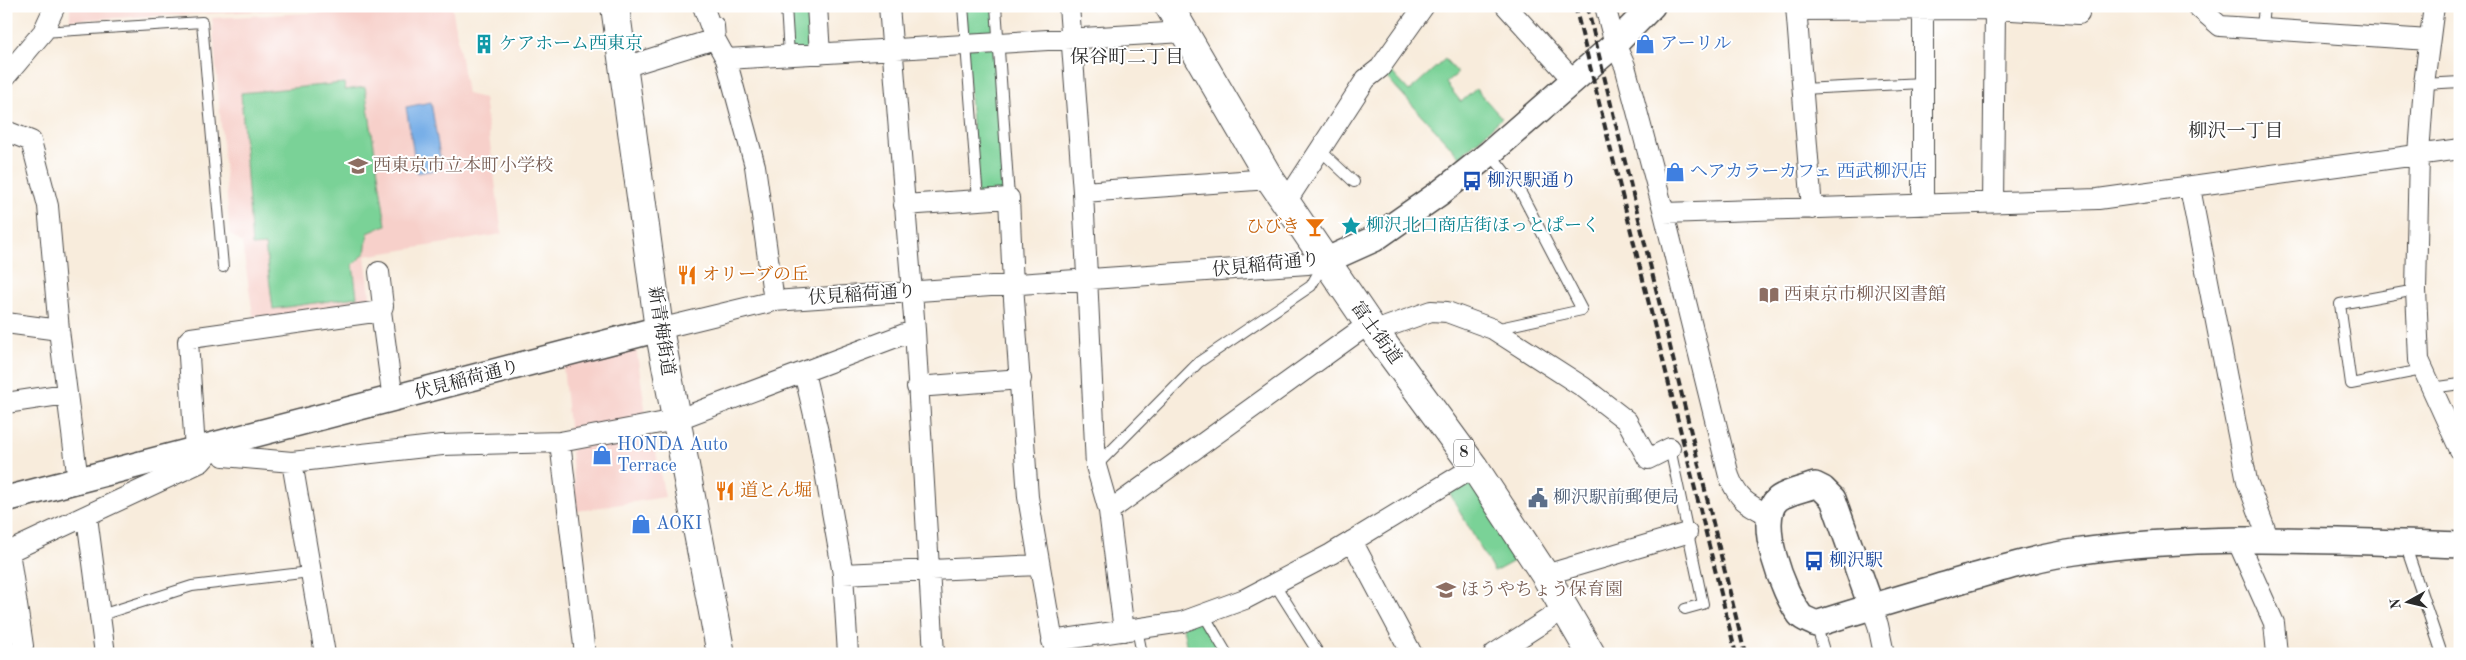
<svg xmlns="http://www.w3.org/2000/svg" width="2466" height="660" viewBox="0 0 2466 660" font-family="'Old Standard TT','Noto Serif JP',serif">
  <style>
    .built { fill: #f7d0ca }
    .green { fill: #7ad297; stroke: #527e61 }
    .water { fill: #78afe7; stroke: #526d89 }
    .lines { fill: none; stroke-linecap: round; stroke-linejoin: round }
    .service-casing { stroke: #4a4846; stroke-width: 12 }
    .minor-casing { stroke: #4a4846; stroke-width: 22 }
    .tertiary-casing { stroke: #4a4846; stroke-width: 28 }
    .secondary-casing { stroke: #4a4846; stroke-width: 30 }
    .primary-casing { stroke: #4a4846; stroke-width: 30 }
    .service { stroke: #fff; stroke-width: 10 }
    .minor { stroke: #fff; stroke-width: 20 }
    .tertiary { stroke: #fff; stroke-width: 25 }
    .secondary { stroke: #fff; stroke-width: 28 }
    .primary { stroke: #fff; stroke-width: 28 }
    .rail { stroke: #2b2b2b; stroke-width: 4; stroke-dasharray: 8 4; stroke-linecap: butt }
    .labels { text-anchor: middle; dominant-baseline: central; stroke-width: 4; stroke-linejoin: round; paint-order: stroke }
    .shield { fill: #fff; stroke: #6b6b6b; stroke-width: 1 }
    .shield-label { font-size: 16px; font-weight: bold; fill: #2b2b2b }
    .culture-label { font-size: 18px; fill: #0d838f; stroke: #fff; text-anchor: start }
    .shop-label { font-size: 18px; fill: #366cbe; stroke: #fff; text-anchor: start }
    .education-label { font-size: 18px; fill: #785e54; stroke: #fff; text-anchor: start }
    .transit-label { font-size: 18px; fill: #164399; stroke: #fff; text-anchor: start }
    .food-label { font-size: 18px; fill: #c56008; stroke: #fff; text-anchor: start }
    .street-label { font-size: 18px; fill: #2b2b2b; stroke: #fff }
    .service-label { font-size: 18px; fill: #4e5e75; stroke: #fff; text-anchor: start }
    .neighbourhood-label { font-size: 19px; fill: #2b2b2b; stroke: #fff }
  </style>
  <rect width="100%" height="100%" fill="#fff"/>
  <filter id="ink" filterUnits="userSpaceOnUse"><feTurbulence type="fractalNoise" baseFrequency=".02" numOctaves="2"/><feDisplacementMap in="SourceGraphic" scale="10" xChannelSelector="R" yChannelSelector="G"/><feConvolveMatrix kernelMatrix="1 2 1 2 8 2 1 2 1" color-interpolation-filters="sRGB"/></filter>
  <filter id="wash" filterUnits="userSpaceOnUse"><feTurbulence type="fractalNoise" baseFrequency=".0096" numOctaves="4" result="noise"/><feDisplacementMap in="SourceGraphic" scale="20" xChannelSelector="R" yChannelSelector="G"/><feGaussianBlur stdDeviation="1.12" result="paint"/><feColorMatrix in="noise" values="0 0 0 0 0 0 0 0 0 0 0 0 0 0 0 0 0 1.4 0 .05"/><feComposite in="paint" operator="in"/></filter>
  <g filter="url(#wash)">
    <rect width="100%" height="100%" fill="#f8ecdc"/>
    <path class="built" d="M70 6H363L70 20Z
      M452 6 467 94 484 98 502 234 365 256 371 304 254 321 242 243 230 234 212 18Z
      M636 347 647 421 570 436 563 366Z
      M652 433 665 497 577 511 571 452 575 448Z"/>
    <path class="green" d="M786 6H817L820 54 789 55Z
      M963 6H996L1009 198 978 200Z
      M1445 59 1458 73 1446 83 1461 102 1476 89 1502 118 1460 157 1381 71 1386 66 1409 91Z
      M344 83 345 90 365 87 386 225 368 233 365 253 353 265 357 297 273 309 265 245 252 246 241 93Z
      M1470 469 1527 554 1494 572 1445 485Z
      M1204 615 1227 654H1188L1182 622Z"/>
    <path class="water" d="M431 102 442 169 417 173 406 107Z"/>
  </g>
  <g filter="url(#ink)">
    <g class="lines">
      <defs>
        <path id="service" d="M786 6 789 55
          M963 6 978 200
          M996 6 1009 198
          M2262 28 2264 6
          M43 32 202 22 223 267
          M2424 84 2460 82
          M1802 89 1923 83
          M1320 150 1354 182
          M1490 153 1521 193 1582 310 1495 329
          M2416 290 2340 304 2351 384 2422 370
          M2432 388 2460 384
          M1670 448 1703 604 1685 609
          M1096 466 1199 362 1311 286 1325 261
          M2405 544 2442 654
          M1274 583 1319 654
          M101 615 192 586 310 572
          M1204 615 1227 654
          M1816 624 1825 654
          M1137 629 1142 654"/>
        <path id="minor" d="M703 6 715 39 726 59 755 166 774 301
          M817 6 820 54
          M889 6 915 330 934 654
          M1069 6 1083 192 1096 466 1109 511 1124 631
          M1506 6 1573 80
          M1605 6 1615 44 1625 66 1664 213 1729 476C1738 500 1747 504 1769 515
          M1796 6 1812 209
          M2197 6 2220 26 2429 40
          M2434 6 2424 84 2419 154 2416 290 2419 360 2460 450
          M1796 10 1995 9 2079 14
          M726 59 1184 32
          M624 67 715 39 714 26
          M6 76 43 32 55 6
          M6 131 31 141 48 206 59 330 78 481
          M2190 188 2247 481 2269 540
          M1083 192 1270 179
          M1286 202 1366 79 1380 68 1424 6
          M1993 203 1995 9
          M904 205 1009 198 1013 285 1028 497 1055 654
          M1923 205V10
          M1664 213 2098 199 2460 149
          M379 272 383 306 381 311 393 400
          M6 323 59 330
          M659 329 774 301 1308 264 1325 261
          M1375 331 1431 311 1447 312 1493 329 1583 387 1627 421 1648 459 1670 448
          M804 372 818 432 843 574 848 654
          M917 387 1021 379
          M6 403 66 394
          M560 442 585 654
          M195 450 188 341 191 338 381 311
          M292 462 325 654
          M1109 511 1363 328
          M87 517 105 654
          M2237 540 2274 623 2277 654
          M1352 541 1412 654
          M9 551 23 646 15 654
          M6 553 201 462 216 445 224 456 292 462 442 445 560 442 676 420 915 330
          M843 574 1039 565
          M1545 575 1687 533
          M1871 606 1878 625 1884 654
          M1052 641 1182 622 1245 599 1331 554 1474 467
          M1494 654 1564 609"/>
        <path id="tertiary" d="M1325 261 1374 239 1441 192 1490 153 1615 44 1652 6
          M6 499 659 329
          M1871 606 1833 499 1823 489 1815 485C1804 489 1787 492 1778 499 1754 519 1784 594 1800 615 1803 619 1811 621 1816 624 1866 608 1915 594 1965 579 2001 569 2038 557 2075 552 2202 533 2332 541 2460 545"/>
        <path id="secondary" d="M615 6 659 329 721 654"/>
        <path id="primary" d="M1169 6 1270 179 1369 324 1474 467 1545 575 1591 654"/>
      </defs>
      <use href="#service" class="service-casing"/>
      <use href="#minor" class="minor-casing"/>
      <use href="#tertiary" class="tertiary-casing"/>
      <use href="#secondary" class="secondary-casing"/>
      <use href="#primary" class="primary-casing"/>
      <use href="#service" class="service"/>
      <use href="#minor" class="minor"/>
      <use href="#tertiary" class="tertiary"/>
      <use href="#secondary" class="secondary"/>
      <use href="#primary" class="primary"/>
      <path class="rail" d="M1575 6 1736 654
        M1587 6 1745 654"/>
    </g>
  </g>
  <defs>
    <symbol id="building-bare" viewBox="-9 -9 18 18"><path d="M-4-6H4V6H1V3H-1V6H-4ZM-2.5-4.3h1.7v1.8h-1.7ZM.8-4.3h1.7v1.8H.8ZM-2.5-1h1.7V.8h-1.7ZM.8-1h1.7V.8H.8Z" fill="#0f9aa8" stroke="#fff" stroke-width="2.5" paint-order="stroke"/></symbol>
    <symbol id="shop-bare" viewBox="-9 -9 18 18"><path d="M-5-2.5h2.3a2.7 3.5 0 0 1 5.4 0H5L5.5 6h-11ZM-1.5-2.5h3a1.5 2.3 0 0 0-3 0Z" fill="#3f7fe0" stroke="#fff" stroke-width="2.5" paint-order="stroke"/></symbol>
    <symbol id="school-bare" viewBox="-9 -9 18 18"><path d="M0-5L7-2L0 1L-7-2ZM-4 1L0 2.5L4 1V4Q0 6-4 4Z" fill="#8d6e63" stroke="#fff" stroke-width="2.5" paint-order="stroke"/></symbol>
    <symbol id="bus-bare" viewBox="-9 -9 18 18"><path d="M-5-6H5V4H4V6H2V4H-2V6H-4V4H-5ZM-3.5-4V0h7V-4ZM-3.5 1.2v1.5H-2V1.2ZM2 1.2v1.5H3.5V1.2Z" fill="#1a4fb4" stroke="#fff" stroke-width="2.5" paint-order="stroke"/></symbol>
    <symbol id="sight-bare" viewBox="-9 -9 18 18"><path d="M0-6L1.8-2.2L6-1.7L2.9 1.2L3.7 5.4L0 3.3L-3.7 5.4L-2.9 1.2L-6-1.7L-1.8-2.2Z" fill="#0f9aa8" stroke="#fff" stroke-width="2.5" paint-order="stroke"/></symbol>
    <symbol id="bar-bare" viewBox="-9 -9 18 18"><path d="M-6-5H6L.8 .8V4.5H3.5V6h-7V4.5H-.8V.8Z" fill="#e8710a" stroke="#fff" stroke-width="2.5" paint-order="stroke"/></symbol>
    <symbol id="restaurant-bare" viewBox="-9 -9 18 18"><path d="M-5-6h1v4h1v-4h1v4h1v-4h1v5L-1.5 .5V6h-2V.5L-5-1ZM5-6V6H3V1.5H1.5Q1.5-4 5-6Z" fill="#e8710a" stroke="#fff" stroke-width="2.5" paint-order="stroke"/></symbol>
    <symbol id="library-bare" viewBox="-9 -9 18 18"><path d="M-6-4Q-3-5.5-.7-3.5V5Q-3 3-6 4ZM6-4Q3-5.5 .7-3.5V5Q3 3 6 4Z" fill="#8d6e63" stroke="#fff" stroke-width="2.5" paint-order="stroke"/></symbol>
    <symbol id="civic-bare" viewBox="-9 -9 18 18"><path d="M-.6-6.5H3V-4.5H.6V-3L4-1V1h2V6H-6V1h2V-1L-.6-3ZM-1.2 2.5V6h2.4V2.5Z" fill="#5c6f8a" stroke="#fff" stroke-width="2.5" paint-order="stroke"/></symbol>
  </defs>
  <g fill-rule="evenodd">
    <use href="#building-bare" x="470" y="30" width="28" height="28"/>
    <use href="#shop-bare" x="1631" y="30" width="28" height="28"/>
    <use href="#school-bare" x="344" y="152" width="28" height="28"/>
    <use href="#shop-bare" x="1661" y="158" width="28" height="28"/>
    <use href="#bus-bare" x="1458" y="167" width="28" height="28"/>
    <use href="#sight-bare" x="1337" y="212" width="28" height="28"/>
    <use href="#bar-bare" x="1301" y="213" width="28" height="28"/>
    <use href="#restaurant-bare" x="673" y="261" width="28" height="28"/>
    <use href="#library-bare" x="1755" y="281" width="28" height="28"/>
    <use href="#shop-bare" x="588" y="441" width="28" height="28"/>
    <use href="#restaurant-bare" x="711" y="477" width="28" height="28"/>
    <use href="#civic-bare" x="1524" y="484" width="28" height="28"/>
    <use href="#shop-bare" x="627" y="510" width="28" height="28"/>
    <use href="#bus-bare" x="1800" y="547" width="28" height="28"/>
    <use href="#school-bare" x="1432" y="576" width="28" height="28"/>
  </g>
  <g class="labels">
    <rect class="shield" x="1454" y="439.5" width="20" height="27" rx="4"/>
    <g class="shield-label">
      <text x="1464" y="453">8</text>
    </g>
    <g class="culture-label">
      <text x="499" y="44">ケアホーム西東京</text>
      <text x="1366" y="226">柳沢北口商店街ほっとぱーく</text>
    </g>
    <g class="shop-label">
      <text x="1660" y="44">アーリル</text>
      <text x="1690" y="172">ヘアカラーカフェ 西武柳沢店</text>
      <text x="617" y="445">HONDA Auto<tspan x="617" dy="21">Terrace</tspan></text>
      <text x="656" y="524">AOKI</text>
    </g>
    <g class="education-label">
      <text x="373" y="166">西東京市立本町小学校</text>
      <text x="1784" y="295">西東京市柳沢図書館</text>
      <text x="1461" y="590">ほうやちょう保育園</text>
    </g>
    <g class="transit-label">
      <text x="1487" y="181">柳沢駅通り</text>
      <text x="1829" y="561">柳沢駅</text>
    </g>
    <g class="food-label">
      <text x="1300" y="227" text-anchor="end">ひびき</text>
      <text x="702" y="275">オリーブの丘</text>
      <text x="740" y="491">道とん堀</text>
    </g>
    <g class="street-label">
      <text transform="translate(1266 265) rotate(-6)">伏見稲荷通り</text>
      <text transform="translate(862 295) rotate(-4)">伏見稲荷通り</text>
      <text transform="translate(661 331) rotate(81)">新青梅街道</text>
      <text transform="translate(1376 333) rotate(54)">富士街道</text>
      <text transform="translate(467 380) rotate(-15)">伏見稲荷通り</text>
    </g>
    <g class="service-label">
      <text x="1553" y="498">柳沢駅前郵便局</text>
    </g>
    <g class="neighbourhood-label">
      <text x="1127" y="58">保谷町二丁目</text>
      <text x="2236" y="132">柳沢一丁目</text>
    </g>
  </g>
  <rect width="2466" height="660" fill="none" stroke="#fff" stroke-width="25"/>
  <g transform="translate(2408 602) rotate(262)" stroke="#ffffff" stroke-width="4" paint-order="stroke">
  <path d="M0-4L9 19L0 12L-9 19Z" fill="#2b2b2b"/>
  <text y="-8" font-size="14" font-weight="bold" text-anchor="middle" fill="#2b2b2b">N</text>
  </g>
</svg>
